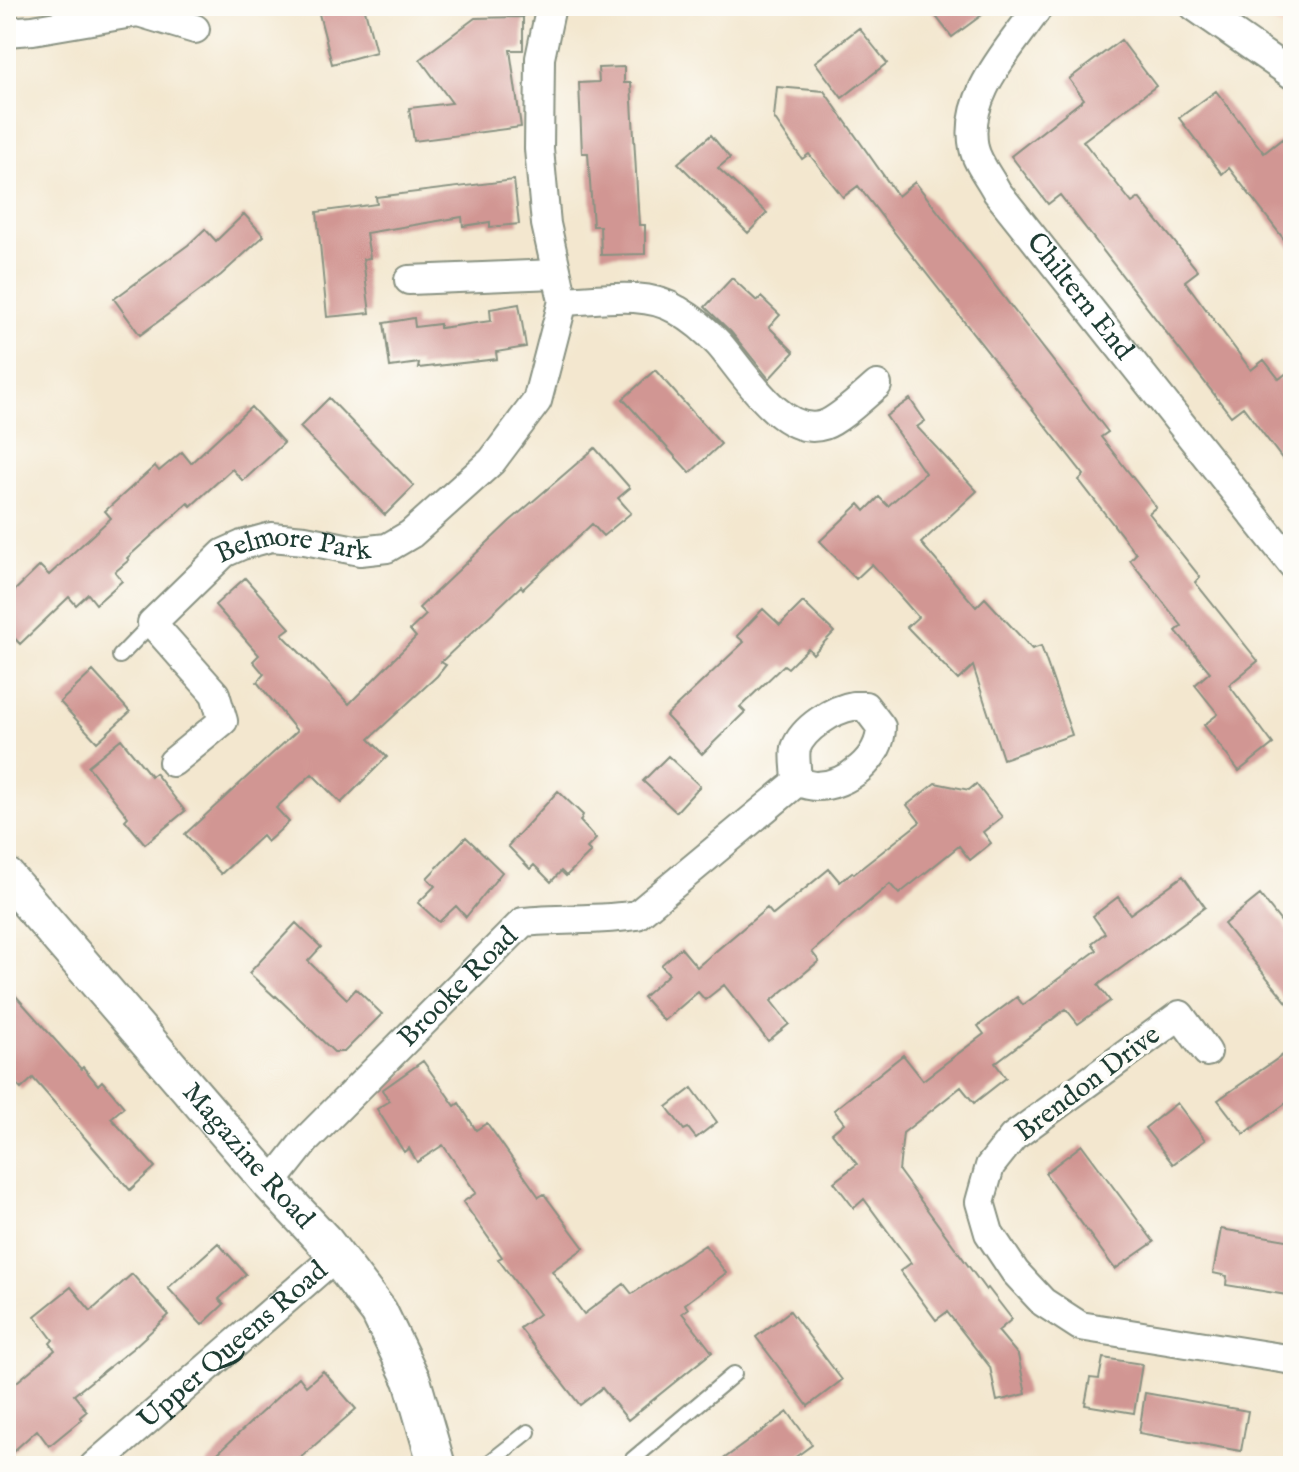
<svg xmlns="http://www.w3.org/2000/svg" width="1299" height="1472" viewBox="0 0 1299 1472" font-family="'IM FELL English',serif">
  <style>
    .built { fill: #f5d3c2 }
    .building { fill: #d19693 }
    .lines { fill: none; stroke-linecap: round; stroke-linejoin: round }
    .service-casing { stroke: #899282; stroke-width: 18 }
    .minor-casing { stroke: #899282; stroke-width: 32 }
    .tertiary-casing { stroke: #899282; stroke-width: 40 }
    .service { stroke: #fff; stroke-width: 14 }
    .minor { stroke: #fff; stroke-width: 28 }
    .tertiary { stroke: #fff; stroke-width: 36 }
    .labels { text-anchor: middle; dominant-baseline: central; stroke-width: 7; stroke-linejoin: round; paint-order: stroke }
    .street-label { font-size: 28px; fill: #1f3d34; stroke: #fdfcf7 }
  </style>
  <rect width="100%" height="100%" fill="#fdfcf7"/>
  <filter id="ink" filterUnits="userSpaceOnUse"><feTurbulence type="fractalNoise" baseFrequency=".0125" numOctaves="2"/><feDisplacementMap in="SourceGraphic" scale="16" xChannelSelector="R" yChannelSelector="G"/><feConvolveMatrix kernelMatrix="1 2 1 2 8 2 1 2 1" color-interpolation-filters="sRGB"/></filter>
  <filter id="wash" filterUnits="userSpaceOnUse"><feTurbulence type="fractalNoise" baseFrequency=".006" numOctaves="4" result="noise"/><feDisplacementMap in="SourceGraphic" scale="32" xChannelSelector="R" yChannelSelector="G"/><feGaussianBlur stdDeviation="1.8" result="paint"/><feColorMatrix in="noise" values="0 0 0 0 0 0 0 0 0 0 0 0 0 0 0 0 0 1.4 0 .05"/><feComposite in="paint" operator="in"/></filter>
  <g filter="url(#wash)">
    <rect width="100%" height="100%" fill="#f3e7cf"/>
    <path class="built" d="M1262 6H1293V34L1253 13Z"/>
    <g id="blocks">
      <path class="building" d="M317 6H364L376 52 332 64Z
        M928 6H994L952 37Z
        M523 17V50H510L521 127 414 141 409 108 452 103 420 59 475 18Z
        M859 28 887 63 842 98 815 62Z
        M1121 40 1156 86 1083 141 1132 203 1139 198 1198 271 1185 281 1251 370 1264 360 1279 379 1293 368V473L1243 407 1231 416 1060 195 1048 204 1011 156 1084 99 1069 79Z
        M624 67V83H631L639 225H645V254L601 255 600 226H593L588 153H582L579 83 599 82 598 68Z
        M777 87 824 91 898 196 915 182 1108 432 1101 437 1156 507 1149 513 1200 577 1195 582 1258 661 1229 685 1273 744 1239 771 1204 725 1218 714 1195 685 1210 672 1176 631 1182 626 1130 560 1136 554 1079 480 1084 475 858 186 843 197 809 154 802 159 774 118Z
        M1216 91 1264 153 1282 139 1293 154V251L1229 168 1222 174 1179 118Z
        M711 135 730 158 718 168 767 213 748 233 678 163Z
        M514 180 519 224 490 227V222L463 226 462 217 366 233 370 258 363 259 370 313 327 317 317 212 377 204 376 197Z
        M244 214 264 236 221 275 140 335 114 299 188 245 205 229 216 241Z
        M732 278 757 301 761 297 780 315 769 327 794 352 769 379 731 332 705 307Z
        M519 304 526 347 496 352 497 359 418 368 419 363 390 367 384 323 414 318 415 327 440 324V328L491 321 490 309Z
        M655 370 721 444 690 473 623 399Z
        M329 398 414 486 385 515 300 427Z
        M910 399 925 421 917 427 977 491 921 543 976 607 985 598 1032 649 1041 646 1072 735 1003 759 973 666 958 680 907 627 918 617 872 564 856 579 820 541 859 504 865 511 879 497 888 506 925 473 886 416Z
        M251 407 284 443 243 481 232 469 191 506 188 503 127 558 129 560 115 572 122 581 96 604 88 594 76 605 69 597 20 644 6 629V599L40 566 49 575 111 518 105 511 155 466 159 471 182 452 191 463Z
        M595 448 630 488 618 498 631 513 603 536 592 524 523 589 521 586 441 662 446 665 437 676 369 739 387 757 341 803 312 774 276 808 289 822 267 842 262 836 221 874 185 834 297 731 257 682 264 674 253 661 259 655 215 605 245 578 290 628 282 634 349 704 416 637 410 630 426 615 419 608 510 521Z
        M803 602 834 632 813 654 808 648 788 668 784 665 740 707 745 712 702 754 666 716 744 642 737 636 763 609 780 625Z
        M93 671 130 712 97 742 60 702Z
        M121 739 151 776 155 773 185 811 145 844 125 820 128 817 88 766Z
        M668 756 700 786 676 812 643 781Z
        M935 783 969 790 976 784 1002 817 983 832 991 843 970 860 959 846 899 894 890 884 849 919 812 952 819 961 771 1001 789 1024 768 1041 724 985 705 1000 698 992 664 1021 643 997 669 974 661 965 681 948 697 967 767 908 773 915 829 869 840 882 852 872 854 874 920 822 907 805Z
        M558 791 583 815 580 821 596 839 587 848 591 852 566 876 561 871 551 882 534 865 530 869 508 846Z
        M466 837 502 872 466 917 456 906 439 922 418 903 435 886 427 878Z
        M1183 876 1205 907 1098 985 1110 1001 1078 1024 1066 1009 995 1063 1006 1078 974 1103 961 1087 903 1133 899 1171 986 1290 988 1288 1012 1319 998 1331 1018 1355 1026 1394 997 1401 990 1367 947 1312 936 1320 900 1271 911 1263 864 1199 854 1208 834 1182 857 1164 832 1133 844 1123 834 1110 903 1055 923 1080 984 1034 978 1026 1017 997 1023 1005 1097 950 1092 943 1105 933 1093 916 1118 897 1130 914Z
        M1260 895 1293 937V1010L1224 924Z
        M296 923 321 947 308 961 347 999 356 989 382 1014 344 1052H334L276 996 275 997 249 973Z
        M6 985 81 1069 83 1067 98 1085 102 1081 124 1107 111 1118 155 1167 130 1190 33 1078 21 1089 6 1073Z
        M1293 1048V1098L1244 1134 1218 1100Z
        M423 1061 455 1106 459 1103 476 1130 487 1123 539 1197 544 1194 584 1248 552 1271 584 1314 624 1284 632 1294 705 1245 726 1273 685 1304 688 1309 682 1313 712 1352 628 1420 602 1388 580 1405 520 1328 539 1314 498 1259 502 1257 463 1202 476 1193 443 1145 417 1162 409 1148 404 1152 377 1109 390 1101 382 1090Z
        M692 1088 717 1122 696 1138 688 1128 684 1130 667 1107Z
        M1177 1103 1205 1140 1173 1164 1145 1128Z
        M1082 1145 1154 1242 1115 1269 1045 1173Z
        M1221 1229 1293 1241V1296L1226 1285 1227 1276 1213 1273Z
        M218 1243 246 1274 219 1299 224 1304 202 1325 168 1288Z
        M132 1274 169 1315 133 1348 74 1395 87 1411 80 1417 82 1419 49 1446 37 1430 6 1458V1391L55 1350 50 1343 53 1340 35 1316 71 1287 91 1311Z
        M790 1311 842 1380 808 1406 756 1337Z
        M1103 1358 1142 1364 1134 1413 1085 1405 1090 1378 1099 1379Z
        M323 1371 356 1409 291 1466H204L299 1377 306 1386Z
        M1145 1393 1248 1411 1241 1451 1139 1433Z
        M788 1412 812 1445 783 1466H714Z"/>
    </g>
  </g>
  <g filter="url(#ink)">
    <use href="#blocks" fill-opacity="0" stroke="#899282" stroke-width="2"/>
    <g class="lines">
      <defs>
        <path id="service" d="M120 656 152 623
          M485 1466 528 1432
          M629 1466 633 1459 734 1374"/>
        <g id="minor">
          <path id="s1" d="M1039 6C1012 47 963 94 974 148 977 163 990 178 997 192L1293 565"/>
          <path d="M1194 6 1293 75"/>
          <path d="M6 32 33 30 138 12 195 29"/>
          <path d="M409 280 556 274"/>
          <path d="M563 301C598 300 645 290 677 310 691 318 708 332 719 344 743 371 782 439 824 425 839 420 864 396 877 385"/>
          <path d="M853 706H865L881 727C881 758 847 786 816 786 810 786 803 783 797 782 797 772 794 757 796 748 803 728 834 709 853 706Z"/>
          <path id="s2" d="M173 762 223 721 215 694 152 623 224 553 242 545 271 537 305 540 360 551 387 548 411 534 492 461 537 401 563 301 546 224 539 149 540 58 551 6"/>
          <path d="M1207 1052 1180 1015 1013 1137 990 1166 980 1202 989 1233 1015 1272 1043 1302 1080 1326 1293 1360"/>
          <path id="s3" d="M271 1184 305 1141 523 922C561 918 600 921 637 915L797 782"/>
          <path id="s4" d="M94 1466 336 1256"/>
        </g>
        <g id="tertiary">
          <path id="s5" d="M6 876 271 1184 325 1242 379 1312 412 1380 437 1466"/>
        </g>
      </defs>
      <use href="#service" class="service-casing"/>
      <use href="#minor" class="minor-casing"/>
      <use href="#tertiary" class="tertiary-casing"/>
      <use href="#service" class="service"/>
      <use href="#minor" class="minor"/>
      <use href="#tertiary" class="tertiary"/>
    </g>
  </g>
  <g class="labels">
    <g class="street-label">
      <text stroke="none"><textPath href="#s1" startOffset="344">Chiltern End</textPath></text>
      <text stroke="none"><textPath href="#s2" startOffset="360">Belmore Park</textPath></text>
      <text stroke="none"><textPath href="#s3" startOffset="272">Brooke Road</textPath></text>
      <text transform="translate(1088 1084) rotate(-37)">Brendon Drive</text>
      <text stroke="none"><textPath href="#s5" startOffset="370">Magazine Road</textPath></text>
      <text stroke="none"><textPath href="#s4" startOffset="184">Upper Queens Road</textPath></text>
    </g>
  </g>
  <rect width="1299" height="1472" fill="none" stroke="#fdfcf7" stroke-width="32"/>
</svg>
